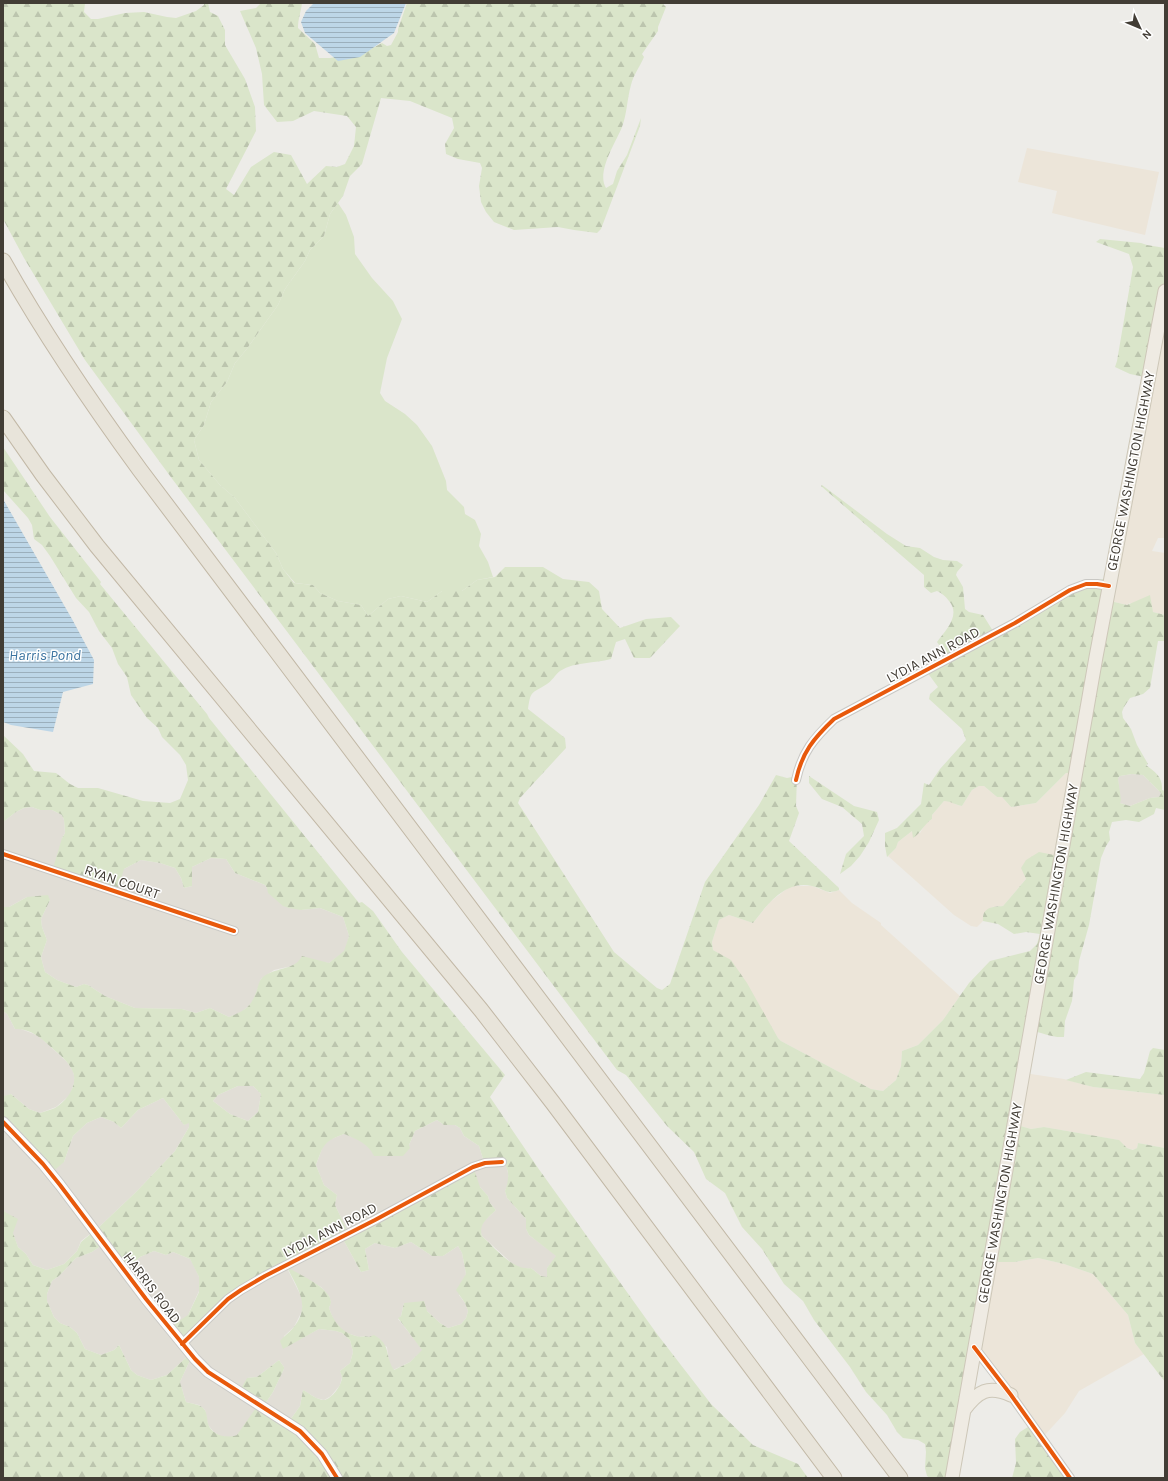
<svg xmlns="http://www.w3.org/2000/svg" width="1168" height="1481" viewBox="0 0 1168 1481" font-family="Karla,sans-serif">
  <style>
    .residential { fill: #e1ded6 }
    .commercial { fill: #ece5d9 }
    .grass { fill: #dae5ca }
    .forest { fill: url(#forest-firs); fill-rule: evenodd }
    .water { fill: url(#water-rules) }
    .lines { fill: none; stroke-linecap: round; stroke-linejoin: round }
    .minor-casing { stroke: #c9c8c4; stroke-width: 10 }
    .tertiary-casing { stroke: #c9c8c4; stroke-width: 12 }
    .primary-casing { stroke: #cdc7b8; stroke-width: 15 }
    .motorway-casing { stroke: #c2b8a6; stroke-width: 17 }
    .minor { stroke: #fcfcfc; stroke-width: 8 }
    .tertiary { stroke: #fcfcfc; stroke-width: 10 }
    .primary { stroke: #efebe3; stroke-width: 13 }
    .motorway { stroke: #e8e4da; stroke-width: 15 }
    .cycleway-casing { stroke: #fff; stroke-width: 6 }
    .cycleway { stroke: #e8590c; stroke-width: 4 }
    .labels { text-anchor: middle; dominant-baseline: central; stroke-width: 3; stroke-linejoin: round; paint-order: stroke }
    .street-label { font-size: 14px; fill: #423d35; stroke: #fff }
    .water-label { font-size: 15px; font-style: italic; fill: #3c74a0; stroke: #fff }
  </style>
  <defs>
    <pattern id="forest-firs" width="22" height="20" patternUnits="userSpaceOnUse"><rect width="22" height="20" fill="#dae5ca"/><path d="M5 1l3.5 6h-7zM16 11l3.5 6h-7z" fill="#bcc5ae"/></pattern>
    <pattern id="water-rules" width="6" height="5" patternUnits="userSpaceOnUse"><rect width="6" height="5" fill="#bdd6e7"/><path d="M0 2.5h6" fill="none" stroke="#9bafbc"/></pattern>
  </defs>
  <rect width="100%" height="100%" fill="#edece8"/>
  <path class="residential" d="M1132 774 1143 775 1161 793 1159 797 1150 798 1130 806 1120 803 1118 778 1120 776Z
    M32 807 40 810H52L62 815 64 820 65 833 62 838 124 869 141 860 160 863 175 868 181 878 184 888 192 886V867L211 858 226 859 235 873 265 885 267 888 301 910 320 908 343 917 349 936 345 951 329 963 319 962H299L296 965 274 970 261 979 253 1002 242 1012 229 1017 210 1008 196 1013 182 1009 135 1008 105 996 88 985 84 984 76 987 57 980 45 972 41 957 47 940 42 927 41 919 50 900 27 897 9 907H3V822L16 812 24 808Z
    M3 1011 7 1014 15 1029H21L39 1036 67 1062 73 1071 75 1080 70 1095 56 1107 40 1113 29 1109 11 1094 3 1097Z
    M238 1086H253L261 1094 258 1112 248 1121 230 1114 213 1101 218 1095Z
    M163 1098 184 1125 189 1122V1127L175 1151 136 1192 99 1227 81 1241 77 1251 64 1264 47 1270 33 1265 26 1254 18 1247 3 1208V1122L64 1162 73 1136 87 1123 101 1117 114 1122 121 1128 138 1110Z
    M437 1120 444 1125H455L460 1128 464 1136 479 1146 484 1162 503 1163 506 1165 508 1173V1184L505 1191 507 1198 526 1219V1229L529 1235 557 1256 547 1268V1277L541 1276 531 1268 524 1269 515 1266 482 1236 480 1230 482 1223 496 1210 490 1203 488 1196 480 1187 348 1232 335 1205 337 1195 324 1185 316 1165 323 1146 329 1140 344 1134 358 1139 371 1148 409 1145 415 1131Z
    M344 1241 361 1272 369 1270 365 1249 375 1243 395 1248 411 1242 432 1256H443L458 1246 462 1253 466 1274 459 1295 465 1303 468 1311 466 1318 461 1324 448 1328 440 1323 427 1311 409 1303H404L401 1316 398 1319 423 1350 410 1362 393 1370 389 1363 387 1347 369 1337 365 1336 359 1337 344 1332 334 1321 329 1308 331 1302 329 1296 321 1287 287 1268 302 1298V1311L294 1327 284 1336 283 1348 319 1329 336 1331 342 1333 350 1340 353 1352 350 1363 340 1371 342 1377 340 1385 331 1396 324 1400 316 1398 303 1390 300 1406 288 1423 263 1407 273 1392 284 1369V1367L279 1360 257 1377 247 1378 259 1405 237 1436 231 1438 220 1436 213 1431 208 1425 205 1410 199 1405 186 1402 180 1382 192 1356 190 1354 167 1375 151 1380 137 1375 131 1370 119 1345 114 1350 101 1355 85 1349 77 1333 70 1327 60 1323 54 1317 47 1301V1294L52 1281 59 1276 76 1258 92 1252 105 1243 126 1269 140 1257 154 1251 166 1255 173 1252 190 1259 193 1264 199 1277V1291L188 1315 227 1302 287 1267Z"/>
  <path class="commercial" d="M1027 148 1159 172 1145 235 1052 213 1057 191 1018 182Z
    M1165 284V538H1158L1152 551 1165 553V615L1153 612 1130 603 1127 605 1106 600Z
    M1066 773H1070L1060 854 1022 868 1026 879 1003 906 992 907 983 915V921L977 927 971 926 954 915 888 856 896 848 898 842 912 831 920 833 926 823 932 819V815L944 801H950L957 805 962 806 972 790 979 786H984L997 797H1002L1011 807 1036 803Z
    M793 886H812L830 893 839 890 852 903 881 923V925L960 996 943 1020 918 1045 902 1051 901 1066 896 1080 883 1091 871 1089 781 1041 778 1038 730 960 713 950 712 942 719 920 729 915 753 923 770 902 788 888Z
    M1024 1073 1064 1079 1093 1087 1165 1095V1148L1138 1143 1137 1148 1134 1150 1127 1148 1118 1140 1044 1127 1031 1129 1013 1124Z
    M994 1232 1000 1242 999 1251 1015 1262 1038 1258 1064 1264 1093 1274 1128 1315 1135 1343 1144 1354 1079 1391 1065 1413 1042 1438 986 1361 975 1339Z"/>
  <path class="grass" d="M338 203 346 215 354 237 355 254 372 278 393 301 402 319 387 358 380 393 385 401 405 414 417 425 432 446 446 481 447 490 464 507 465 514 475 520 481 534 479 546 488 562 493 577 477 580 462 591H442L427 602 401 596 388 599 368 616 361 605 338 601 320 593 313 585 295 583 283 569 276 553 235 498 220 485 199 460 194 440 204 425 211 402 227 382 235 363 246 350 278 305 285 289 305 261 310 250 324 236 330 214Z"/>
  <path class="forest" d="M3 3H85L84 12 91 19H98L125 13 144 12 167 17 176 18 196 11 204 5V3H208L210 12 218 16 225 30V45L245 79 255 107 256 131 226 189 234 195 251 167 274 152 291 155 307 184 326 166 337 167 345 164 354 146 356 127 347 116 314 111 293 121 277 122 264 105 262 74 256 48 240 11 256 8 261 3H302C301 12 298 19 298 28L315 44 319 58H330L367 51 382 43 387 46 391 45 398 32V29L407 3H662L666 7 658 27V31L642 54 644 57C640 66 633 76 631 85 627 99 627 114 622 127 616 142 596 172 606 188L613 184 617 171 627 155 641 118 640 126 601 229 597 233 574 230 558 227 514 230 494 222 486 212 481 202 479 186 482 168 480 163 458 159 446 154 445 144 454 128 452 118 410 101 381 98 362 164 350 176 343 196 330 214 324 236 310 250 305 261 285 289 278 305 246 350 235 363 227 382 211 402 204 425 194 440 199 460 220 485 235 498 276 553 283 569 294 583 313 585 320 593 338 601 361 605 368 616 388 599 401 596 427 602 442 591H462L477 580 495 577 505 567H543L563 579 589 582 599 591 602 609 620 628 646 619 671 617 680 626 650 658H634L625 639 616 642 611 659C594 664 576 661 560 671 555 675 552 681 547 684 531 694 531 690 528 709L565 738 566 748 520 798 518 803 614 952 657 988 662 990 670 984 705 882 759 805 776 775 787 778 797 776 796 806 799 813 789 841 839 888V890C825 895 825 889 812 886 785 880 768 904 753 923L729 915 719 920 712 942 713 950 731 960 747 983 778 1038 781 1041 871 1089 883 1091 896 1080 901 1066 902 1051 918 1045 943 1020 969 983 990 961 1030 951 1037 944 1040 934 1026 932 1014 934 998 924 983 921C982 907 992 907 1003 906L1026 879 1021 868 1026 860 1039 852 1059 856 1070 773H1066L1036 803 1011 807 1002 797H997L984 786H979L972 790 962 806C955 805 951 801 944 801L932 815V819C924 824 921 833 913 838L912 831 898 842 896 848 887 857 885 846V833L897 828 921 804 924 783 929 785 940 769 966 740 962 729 929 699 930 694 938 687 927 672 948 658 937 642C946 630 961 615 949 601 945 596 942 593 937 591L931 593 924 587V575L821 486 822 485 887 534 906 546 920 548 934 557 943 560 957 561 963 565 957 572 956 575 963 587 965 609 969 612 983 615 993 631 1084 581 1105 579 1106 600 1127 605 1150 595 1153 612 1165 615V641H1158L1150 688 1143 694 1130 698 1124 707 1122 712 1123 718 1131 729 1137 745 1148 764 1146 765C1155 772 1163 777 1162 790L1165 791V810L1156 808 1154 814 1139 822 1126 820 1112 822 1109 832 1110 840 1106 846 1101 858 1089 925 1079 961 1078 973 1074 980 1072 1001 1065 1021 1064 1037C1052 1038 1042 1032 1030 1031L1013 1124 1031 1129 1044 1127 1119 1140 1127 1148 1133 1150 1137 1148 1138 1143 1165 1148V1382L1135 1343 1128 1315 1093 1274 1064 1264 1038 1258 1015 1262H998L1000 1242 994 1233 951 1478H930L927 1476 925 1468 926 1452 925 1444 918 1440 903 1438 897 1432 887 1415 866 1392 850 1367 814 1320 803 1301 784 1284 762 1249 742 1227 725 1193 706 1179 694 1152 667 1126 626 1075 617 1070 173 480 85 360 24 258 3 219ZM1132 774 1143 775 1161 793 1159 797 1150 798 1130 806 1120 803 1121 800 1118 778 1120 776Z
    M1100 239 1141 243 1147 245 1165 248V284L1145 377 1130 374 1115 367 1117 361 1133 267 1129 254 1096 242Z
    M3 447 50 517 101 582 100 584 207 714 209 718 359 903 362 902 373 911 402 952 505 1075 490 1097 538 1168 657 1334 711 1404 753 1445 798 1464 808 1478H3V1208L5 1212 18 1219 13 1233 18 1247 26 1254 33 1265 47 1270 64 1264 77 1251 81 1242 99 1227 136 1192 175 1151 189 1127V1123L184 1125 163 1098 138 1110 121 1128 114 1122 101 1117 87 1123 73 1136 64 1162 51 1173 3 1122 4 1096 11 1094 29 1109 40 1113C45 1111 51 1110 55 1108 67 1101 78 1085 73 1072 69 1062 60 1055 52 1048 41 1038 30 1028 15 1029L7 1014 3 1011V907H9L27 897 48 895 50 900 41 919 42 927 47 940 41 957 45 972 57 980 76 987 84 984 88 985 105 996 135 1008 182 1009 196 1013 210 1008 229 1017C246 1010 251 1007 257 990 258 986 259 981 262 978 273 967 295 971 302 956L329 963 344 951 349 936 343 917 320 908 301 910 289 908 283 906 268 893 267 888 265 885 235 873 226 859 211 858 192 867V886L184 888 181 878 175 868 160 863 141 860 124 869 117 891 53 868 62 838 65 833 64 820 62 815 52 810H40L32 807 24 808 16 812 3 822V735L23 754 34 771 56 773 70 784 78 788H98L143 801 170 803 180 799 188 780 186 765 180 755 162 737 158 728 147 718 131 695 127 677 118 664 112 648 99 631 89 612 76 598 50 556 42 545 34 539 32 525 28 518 3 490ZM238 1086H253L261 1094 258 1112 248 1121 230 1114 213 1101 218 1095ZM437 1120 444 1125H455L460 1128 464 1136 479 1146 484 1162 503 1163C511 1170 508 1183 505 1191L507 1198 526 1219V1229L529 1235 556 1256 547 1268V1277L541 1276 531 1268C513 1271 495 1248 482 1236 478 1224 488 1218 496 1210L490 1203 488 1196 480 1187 474 1169 348 1232 335 1205 337 1195 324 1185 316 1165C324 1144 323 1142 344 1134 356 1139 368 1143 374 1156H403L410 1148 409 1145 415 1131ZM344 1241 361 1272 369 1270 365 1249 375 1243 395 1248 411 1242 432 1256H443L458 1246 462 1253 466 1274 456 1290 465 1303 468 1311 466 1318 461 1324 448 1328 440 1323 427 1311 424 1301 404 1303 401 1316 398 1318 422 1350 410 1362 394 1370C384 1355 392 1345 374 1335L369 1337C364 1335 361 1338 356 1336 341 1332 334 1322 329 1308 329 1306 331 1305 331 1302 331 1288 298 1274 287 1267ZM105 1243 126 1269 140 1257 154 1251 166 1255 173 1252 190 1259 199 1277V1292L188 1315 170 1327 185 1344 234 1296 287 1267C297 1288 312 1306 293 1328 289 1333 284 1336 280 1341L283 1349 319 1329 336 1331 342 1333 350 1340 353 1352 350 1363 340 1371C340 1372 342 1376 342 1377 342 1385 332 1399 324 1400 317 1400 309 1393 303 1390L300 1406 288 1423 263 1407 273 1392 284 1369V1367L279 1360 257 1377 247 1378 239 1392 258 1405 237 1435C226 1439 212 1435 208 1424 207 1419 207 1412 204 1409 199 1404 193 1404 186 1402L180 1382 192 1356 190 1354 167 1375 151 1380 137 1375 131 1370 119 1345 114 1350 101 1355 85 1349 77 1333 70 1327 60 1323 54 1317 47 1301V1294L52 1281 59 1276 76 1258 92 1252Z
    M809 776 854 806 877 812 879 820 869 842 860 856 851 866 840 874 846 854 864 836 862 824 842 807 822 799 809 783Z
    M1153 1048 1165 1050V1095L1093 1087 1066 1080 1086 1072 1140 1079 1144 1073 1150 1051Z
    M1031 1425 1070 1478H1012L1016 1463 1015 1439 1020 1432Z"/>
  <path class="water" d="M314 3H406L394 33 360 57 338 61 305 33 301 22 306 11Z
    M3 499 72 619 94 660 93 684 63 692 53 732 11 725 3 722Z"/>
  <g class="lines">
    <defs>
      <path id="minor" d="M796 780C802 752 814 738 834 719L1015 623 1070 590 1086 584H1097L1109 586
        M3 854 234 931
        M182 1344 228 1299 241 1290 265 1276 375 1220 473 1167 485 1163 502 1162
        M974 1347 1011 1395 1070 1478"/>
      <path id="tertiary" d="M3 1122 43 1164 60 1185 146 1299 195 1359 208 1372 300 1431 322 1454 337 1478"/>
      <path id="primary" d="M964 1410C978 1391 988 1385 1011 1395
        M952 1478 1096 657 1165 291"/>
      <path id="motorway" d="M3 261C44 334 91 403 140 470L900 1478
        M3 418 43 475 97 546 481 1010 553 1103 834 1478"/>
    </defs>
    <use href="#minor" class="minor-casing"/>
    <use href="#tertiary" class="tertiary-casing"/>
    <use href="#primary" class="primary-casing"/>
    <use href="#motorway" class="motorway-casing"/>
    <use href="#minor" class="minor"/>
    <use href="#tertiary" class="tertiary"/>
    <use href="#primary" class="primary"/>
    <use href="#motorway" class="motorway"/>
    <defs>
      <path id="cycleway" d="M796 780C802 752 814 738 834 719L1015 623 1070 590 1086 584H1097L1109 586
        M3 854 234 931
        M3 1122 43 1164 60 1185 146 1299 195 1359 208 1372 300 1431 322 1454 337 1478
        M182 1344 228 1299 241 1290 265 1276 375 1220 473 1167 485 1163 502 1162
        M974 1347 1011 1395 1070 1478"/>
    </defs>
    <use href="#cycleway" class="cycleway-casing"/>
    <use href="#cycleway" class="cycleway"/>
  </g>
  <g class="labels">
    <g class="street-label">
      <text transform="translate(1131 471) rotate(-79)">GEORGE WASHINGTON HIGHWAY</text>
      <text transform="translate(933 655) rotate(-28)">LYDIA ANN ROAD</text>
      <text transform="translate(122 882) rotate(19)">RYAN COURT</text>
      <text transform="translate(1056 884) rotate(-80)">GEORGE WASHINGTON HIGHWAY</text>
      <text transform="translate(1000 1203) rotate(-80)">GEORGE WASHINGTON HIGHWAY</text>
      <text transform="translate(330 1230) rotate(-27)">LYDIA ANN ROAD</text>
      <text transform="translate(152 1288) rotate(53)">HARRIS ROAD</text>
    </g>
    <g class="water-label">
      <text x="45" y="655">Harris Pond</text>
    </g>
  </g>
  <rect width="1168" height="1481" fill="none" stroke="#423d35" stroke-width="8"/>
  <g transform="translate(1140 28) rotate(134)" stroke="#ffffff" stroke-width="3" paint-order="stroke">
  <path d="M0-3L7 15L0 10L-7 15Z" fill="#423d35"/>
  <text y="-6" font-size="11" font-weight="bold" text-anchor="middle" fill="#423d35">N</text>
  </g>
</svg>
